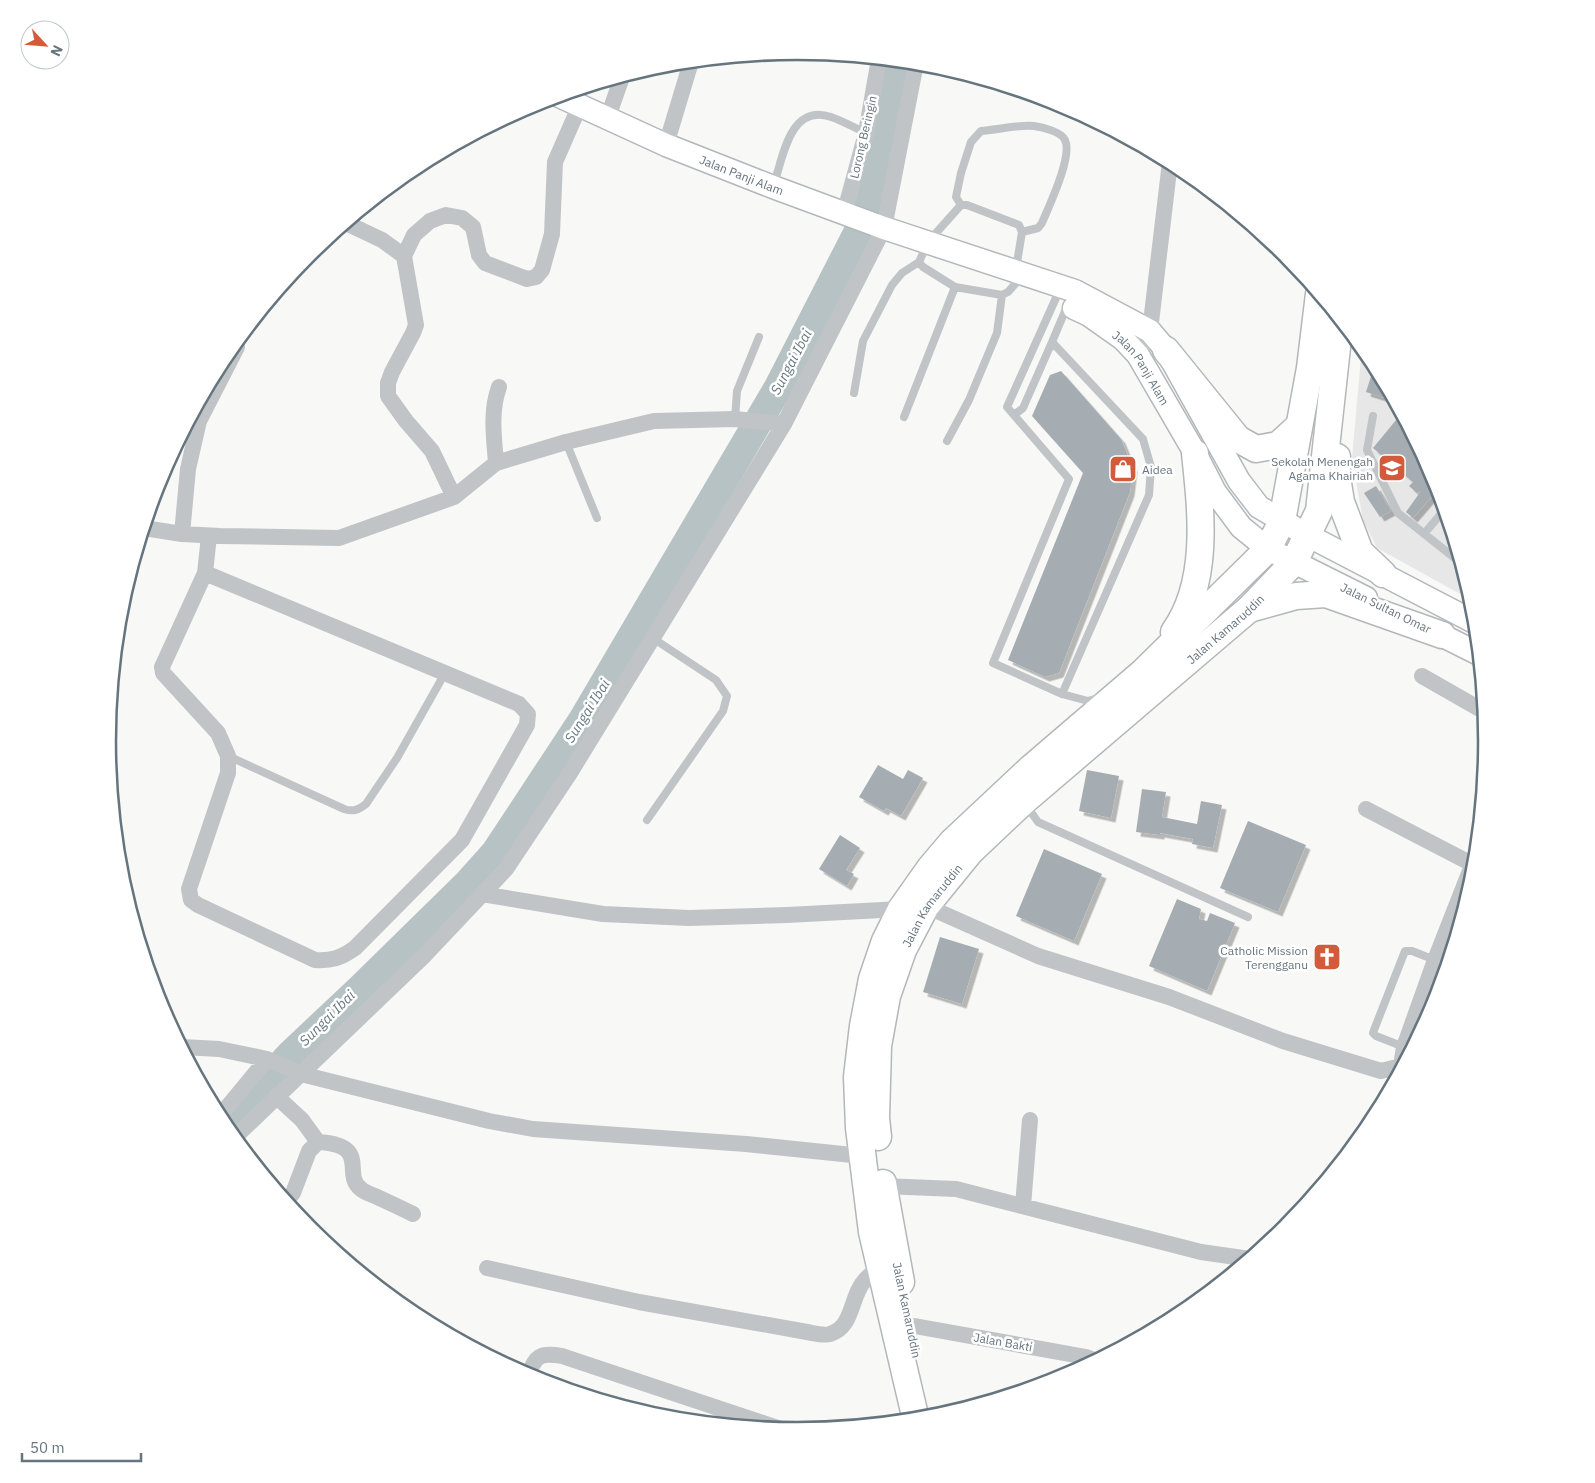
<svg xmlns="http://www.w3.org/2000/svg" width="1595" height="1483" viewBox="0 0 1595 1483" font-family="'IBM Plex Sans',sans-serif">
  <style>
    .built { fill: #e6e7e6 }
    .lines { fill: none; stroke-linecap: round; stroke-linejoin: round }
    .river { stroke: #b7c2c5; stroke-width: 29 }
    .building { fill: #a5adb2; filter: url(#shadow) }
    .secondary-casing { stroke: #b2b8bc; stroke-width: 25 }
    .trunk-casing { stroke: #b3b7ba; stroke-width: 29 }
    .service { stroke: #c0c4c7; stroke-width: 8 }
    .minor { stroke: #c0c4c7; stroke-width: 16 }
    .secondary { stroke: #fff; stroke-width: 22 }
    .trunk { stroke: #fff; stroke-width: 26 }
    .labels { text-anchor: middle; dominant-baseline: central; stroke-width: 5; stroke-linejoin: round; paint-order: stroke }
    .street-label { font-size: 12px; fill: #66747e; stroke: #fff }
    .poi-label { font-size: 12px; fill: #66747e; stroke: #fff; text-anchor: end }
    .water-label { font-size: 14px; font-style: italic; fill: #66797f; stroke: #fff }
    .rim { fill: none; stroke: #66747e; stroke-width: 2.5 }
  </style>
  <defs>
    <filter id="shadow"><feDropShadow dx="4.5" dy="4.5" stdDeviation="0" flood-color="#0004"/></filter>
  </defs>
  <rect width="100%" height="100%" fill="#f8f8f6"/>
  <path class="built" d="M1362 346 1372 358 1435 478 1473 601 1377 548 1363 520 1352 459Z"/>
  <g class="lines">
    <path class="river" d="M867 209 901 61
      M224 1126 292 1053 361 988 469 882 495 853 582 721 778 388 859 230"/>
  </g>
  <path class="building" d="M1375 364 1394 401 1366 392Z
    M1061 371 1121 439 1133 468 1130 492 1059 673 1045 677 1008 660 1083 473 1032 416 1050 375Z
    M1401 414 1435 478 1439 488 1413 518 1406 512 1421 491 1417 493 1409 486 1413 482 1373 448Z
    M1376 486 1391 511 1380 517 1364 493Z
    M878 765 903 779 908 770 923 778 901 816 886 808 884 811 859 797Z
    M1087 770 1119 776 1111 818 1079 811Z
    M1142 789 1166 792 1162 817 1197 824 1201 801 1222 805 1213 848 1192 844 1193 839 1160 833V835L1136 832Z
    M1248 821 1306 845 1278 912 1220 888Z
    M840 835 860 848 846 870 854 874 847 886 819 869Z
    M1044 849 1102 874 1074 941 1016 916Z
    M1177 899 1201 909 1199 919 1207 921 1210 913 1235 923 1207 991 1149 966Z
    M940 937 979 949 962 1004 923 992Z"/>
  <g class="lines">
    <defs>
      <g id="secondary">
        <path id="s1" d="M559 96 666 145 773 187 884 228 1075 291 1150 331 1166 350 1239 481 1259 507 1307 535 1476 623"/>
        <path id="s2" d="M1074 308 1089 315 1123 339 1138 355 1195 453 1215 492 1241 527 1268 549 1366 598"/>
        <path d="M1427 628 1479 654"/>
      </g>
      <g id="trunk">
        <path d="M1166 350 1238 439 1256 449 1278 445 1299 426"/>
        <path d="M1337 457V477L1341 502 1360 552 1383 574"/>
        <path d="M1249 609 1296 596 1326 594 1442 635"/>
        <path d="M1174 632C1210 582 1201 510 1195 453"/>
        <path id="s3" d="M878 1137 876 1118 878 1046 887 996 903 950 926 906 970 852 1024 801 1249 609 1294 562 1319 511 1340 320"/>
        <path d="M883 1183 901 1282"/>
        <path d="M916 1420 872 1232 859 1128 857 1077 863 1026 872 979 885 941 901 909 930 868 952 842 1031 768 1143 672 1268 549 1282 521 1310 368 1319 294"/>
      </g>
    </defs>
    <use href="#secondary" class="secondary-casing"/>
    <use href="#trunk" class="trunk-casing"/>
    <path class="service" d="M774 184C783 157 790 103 831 117 843 121 855 128 866 133
      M961 205 956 197 961 173 971 142 981 131C995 130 1022 124 1034 126 1042 127 1062 132 1065 140 1073 156 1049 206 1042 223L1038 228 1022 232
      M919 262 923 267 955 287 1002 295 1008 292 1017 282
      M1060 289 1007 407 1069 479 993 663 1062 694 1149 495 1151 467 1143 439 1052 342 1068 304
      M854 393 863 341 892 285 902 273 919 262 928 242 961 205H967L1019 225 1022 232 1016 269
      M1014 415 1023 408 1052 342
      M1373 416 1367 450 1398 513 1461 563
      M904 417 955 287
      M735 419 737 391 759 337
      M947 441 969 400 997 333 1002 295
      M566 442 597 518
      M1424 534 1445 509
      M1062 694 1088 701 1098 698
      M228 756 344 809C354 812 358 810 366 804L397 758 445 673
      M1026 805 1038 822 1248 917
      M647 820 723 711 727 696 716 680 654 639
      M1404 1047 1376 1036 1373 1033 1374 1030 1405 951H1412L1435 960"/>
    <path class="minor" d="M608 117 622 77
      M666 145 691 62
      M844 214 866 133 879 59
      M346 223 382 240 404 256 416 325 413 333 392 372 388 383V396L406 421 432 451 454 497
      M404 256 414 235 430 221 446 215 462 218 473 227 479 255 485 263 527 279 536 277 542 270 552 234 555 162 580 105
      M1138 355 1150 331 1170 162
      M496 463C494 437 490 412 499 387
      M144 528 182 534 220 536 339 538 454 497 496 463 566 442 654 421 735 419 784 424
      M182 534 188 469 199 421 237 347
      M205 573 519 704 528 714 527 725 462 840 355 948C341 958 332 961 315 960L198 905 191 900 189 889 228 773V756L218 733 163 673 162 667 205 573 209 536
      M1422 676 1485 712
      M1366 809 1472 864
      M482 894 603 914 689 918 787 915 901 909
      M926 906 1038 956 1169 997 1283 1041 1381 1071 1401 1066 1404 1047 1435 960 1477 853
      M182 1047 219 1049 267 1059 301 1074 489 1121 533 1129 746 1144 862 1156
      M276 1096 302 1120 318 1142
      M219 1117 267 1059
      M234 1138 423 957 506 869 570 773 784 424 884 228 916 63
      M883 1186 956 1189 1201 1252 1250 1259
      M286 1201 293 1193 309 1151 318 1142C372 1145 341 1174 361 1189 364 1192 370 1194 375 1196 388 1202 401 1208 413 1214
      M1023 1206 1030 1120
      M487 1268 639 1302 807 1332C813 1333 824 1336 830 1334 854 1327 850 1296 865 1280 869 1275 875 1271 880 1268
      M909 1325 1086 1357 1096 1361
      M528 1376C535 1356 540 1352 562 1356L784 1430"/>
    <use href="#secondary" class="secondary"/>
    <use href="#trunk" class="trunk"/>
  </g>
  <defs>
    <symbol id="school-square" viewBox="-11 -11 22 22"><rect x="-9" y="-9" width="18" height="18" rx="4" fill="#d25b3c" stroke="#fff"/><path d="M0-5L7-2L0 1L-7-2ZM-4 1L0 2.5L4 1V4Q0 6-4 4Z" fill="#fff"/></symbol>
    <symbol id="shop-square" viewBox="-11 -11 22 22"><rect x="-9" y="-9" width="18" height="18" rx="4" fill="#d25b3c" stroke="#fff"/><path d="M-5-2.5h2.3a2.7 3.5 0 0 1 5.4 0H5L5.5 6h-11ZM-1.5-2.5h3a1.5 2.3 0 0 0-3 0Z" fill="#fff"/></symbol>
    <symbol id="church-square" viewBox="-11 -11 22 22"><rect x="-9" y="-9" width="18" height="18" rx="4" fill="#d25b3c" stroke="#fff"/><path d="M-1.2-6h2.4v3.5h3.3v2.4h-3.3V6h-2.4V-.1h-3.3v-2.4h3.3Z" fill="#fff"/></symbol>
  </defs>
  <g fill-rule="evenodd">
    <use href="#school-square" x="1376" y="452" width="32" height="32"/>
    <use href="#shop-square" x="1107" y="453" width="32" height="32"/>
    <use href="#church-square" x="1311" y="941" width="32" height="32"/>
  </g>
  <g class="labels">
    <g class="street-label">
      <text transform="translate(863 137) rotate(-77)">Lorong Beringin</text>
      <text stroke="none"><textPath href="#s1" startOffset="199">Jalan Panji Alam</textPath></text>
      <text stroke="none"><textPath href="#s2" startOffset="92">Jalan Panji Alam</textPath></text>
      <text transform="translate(1386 608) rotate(26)">Jalan Sultan Omar</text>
      <text stroke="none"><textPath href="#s3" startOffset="649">Jalan Kamaruddin</textPath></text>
      <text stroke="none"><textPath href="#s3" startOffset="244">Jalan Kamaruddin</textPath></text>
      <text transform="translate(907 1310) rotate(78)">Jalan Kamaruddin</text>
      <text transform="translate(1003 1342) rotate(10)">Jalan Bakti</text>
    </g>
    <g class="poi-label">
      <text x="1373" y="461">Sekolah Menengah<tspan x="1373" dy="14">Agama Khairiah</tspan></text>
      <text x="1142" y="469" text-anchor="start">Aidea</text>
      <text x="1308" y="950">Catholic Mission<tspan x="1308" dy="14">Terengganu</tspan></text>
    </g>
    <g class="water-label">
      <text transform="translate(791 362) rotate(-62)">Sungai Ibai</text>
      <text transform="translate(587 711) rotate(-58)">Sungai Ibai</text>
      <text transform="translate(327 1018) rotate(-45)">Sungai Ibai</text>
    </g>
  </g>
  <path d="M0 0H1595V1483H0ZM116 741a681 681 0 1 1 1362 0a681 681 0 1 1-1362 0Z" fill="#fff" fill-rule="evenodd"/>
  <path class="rim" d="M116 741a681 681 0 1 1 1362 0a681 681 0 1 1-1362 0Z"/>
  <g transform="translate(45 45) rotate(116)"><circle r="24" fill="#ffffff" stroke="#c2c7cb"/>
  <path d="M0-4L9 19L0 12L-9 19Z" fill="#d25b3c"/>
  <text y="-8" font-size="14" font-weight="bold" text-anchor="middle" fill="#66747e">N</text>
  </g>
  <path d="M22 1453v8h119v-8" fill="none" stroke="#66747e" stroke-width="2.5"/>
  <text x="30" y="1453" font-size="15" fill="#66747e" stroke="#ffffff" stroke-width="4" paint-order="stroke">50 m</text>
</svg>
